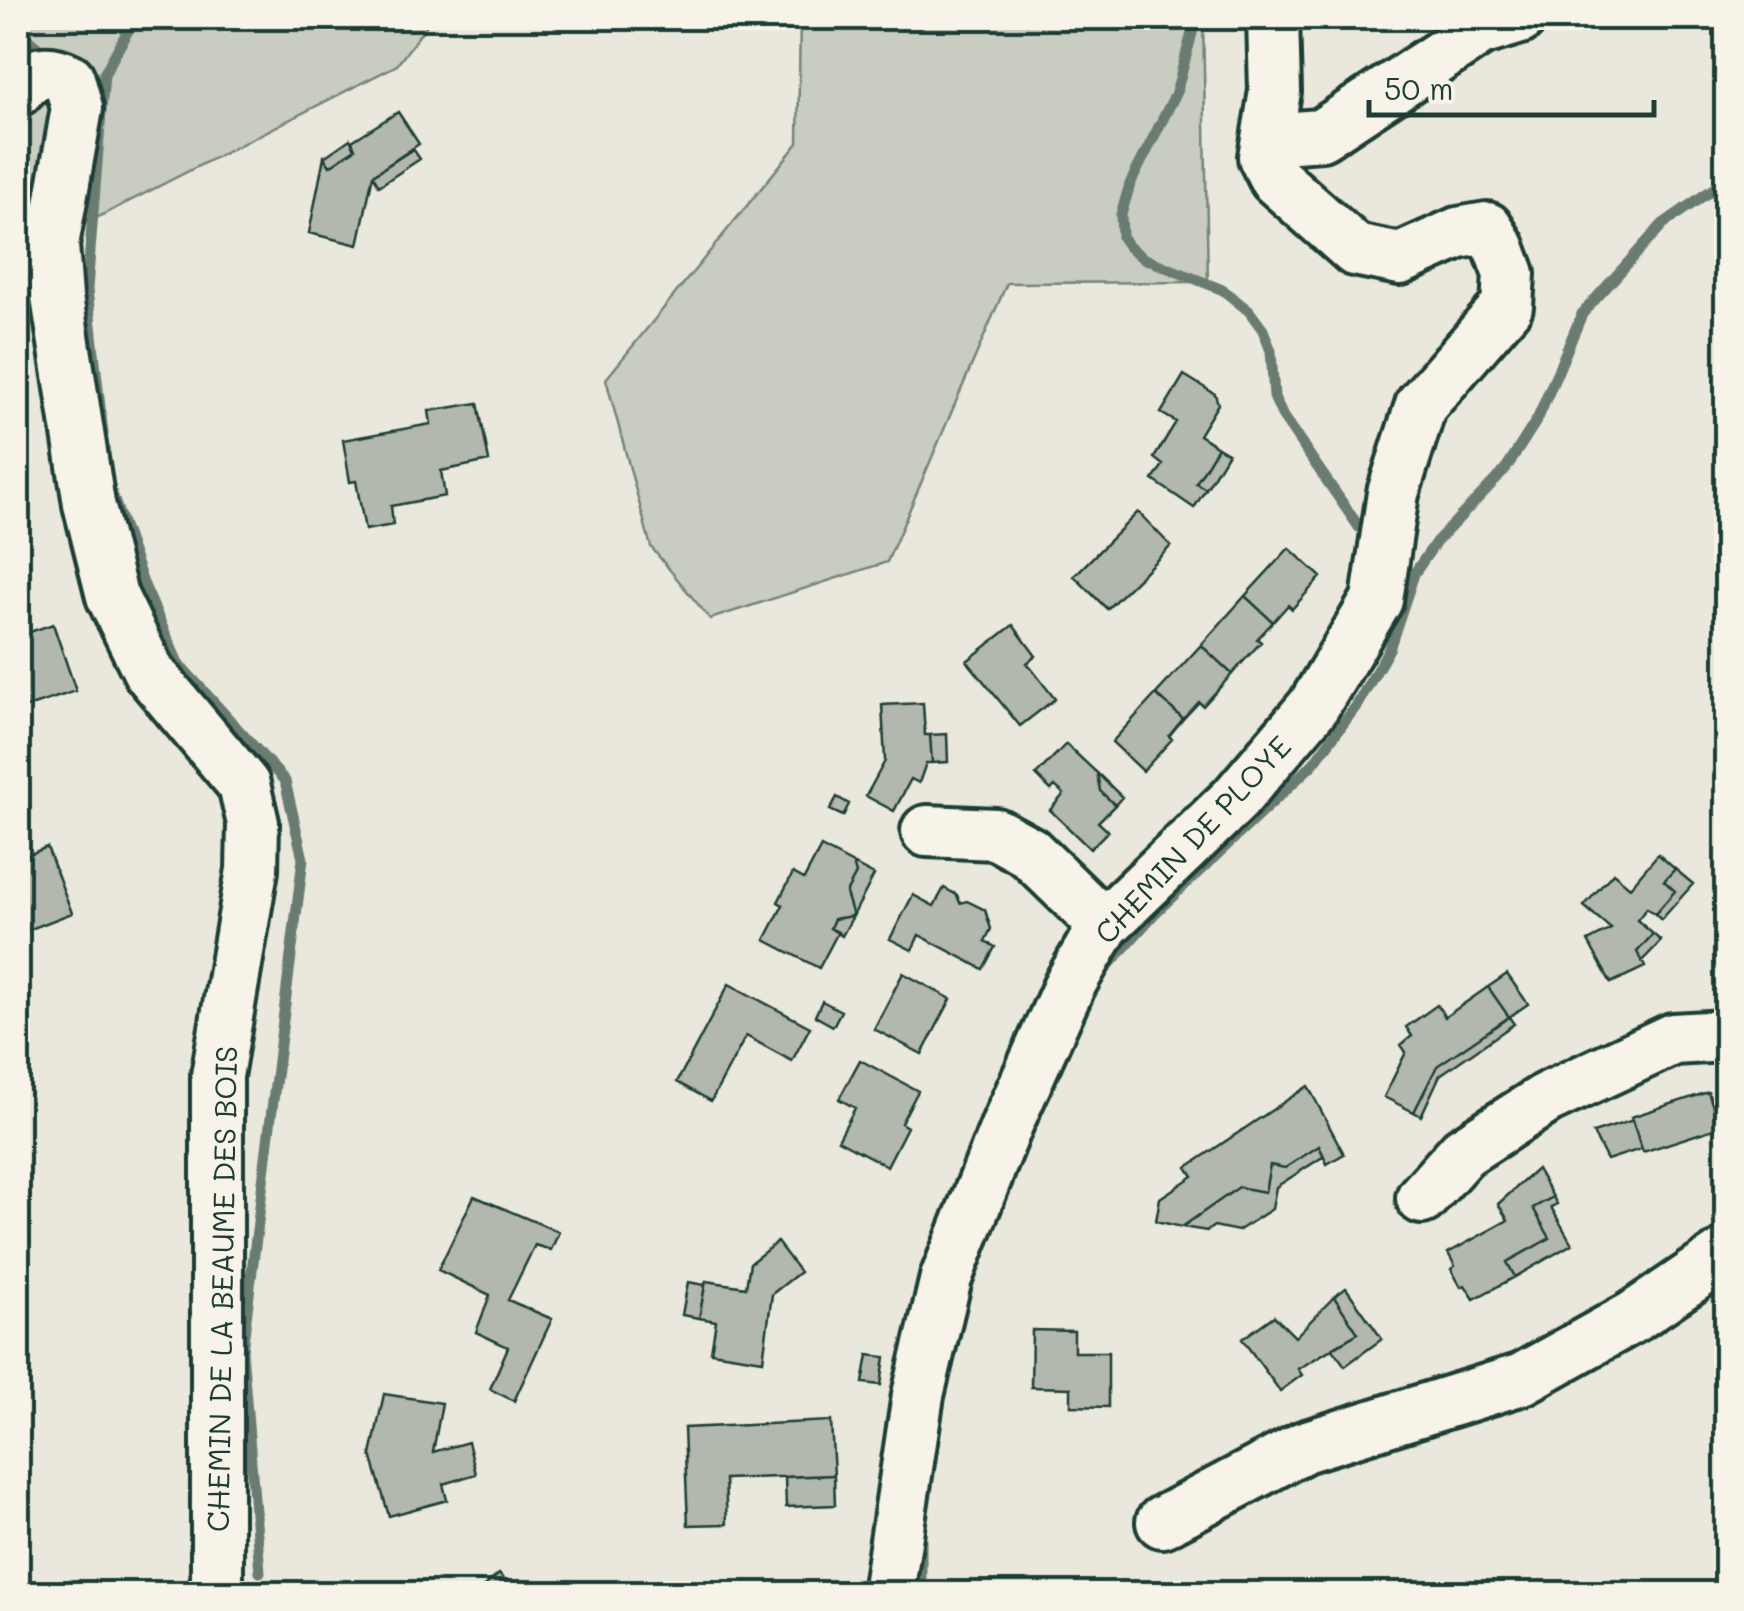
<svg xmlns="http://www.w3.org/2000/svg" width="1744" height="1611" viewBox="0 0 1744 1611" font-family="Mali,sans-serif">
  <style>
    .green { fill: #c8ccc1; stroke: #74847a; stroke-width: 2.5 }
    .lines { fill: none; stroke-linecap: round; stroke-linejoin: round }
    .stream { stroke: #6a7c72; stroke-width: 11 }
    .building { fill: #b2b8ae; stroke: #1f3d34; stroke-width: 2.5 }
    .minor-casing { stroke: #1f3d34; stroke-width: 58 }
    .minor { stroke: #f7f3e8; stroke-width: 50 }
    .labels { text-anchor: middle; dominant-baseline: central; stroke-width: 8; stroke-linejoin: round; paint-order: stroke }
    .street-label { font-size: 30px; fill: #1f3d34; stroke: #f7f3e8 }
  </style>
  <rect width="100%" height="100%" fill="#eae8dd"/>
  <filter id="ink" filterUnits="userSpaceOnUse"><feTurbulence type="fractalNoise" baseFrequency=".01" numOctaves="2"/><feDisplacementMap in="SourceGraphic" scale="20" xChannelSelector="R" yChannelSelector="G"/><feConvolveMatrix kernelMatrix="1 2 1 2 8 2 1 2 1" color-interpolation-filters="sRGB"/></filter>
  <g filter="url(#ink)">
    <path class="green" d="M18 18H432L397 65 18 258Z
      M800 18H1203L1208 282 1007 283 887 562 710 619 651 547 606 379 798 143Z"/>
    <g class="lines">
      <path class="stream" d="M1196 18 1176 93 1130 184 1121 215 1122 237 1128 246 1143 258 1223 290 1249 311 1263 330 1271 351 1274 397 1283 417 1359 527
        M18 25 27 39 50 58
        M103 434 87 289 104 74 135 18
        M108 483 143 583 178 663 285 781 303 859 242 1351 260 1572
        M1106 968 1155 913 1313 764 1357 705 1389 649 1414 574 1436 542 1505 470 1538 418 1582 314 1663 224 1726 180
        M921 1594V1528"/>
    </g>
    <path class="building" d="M398 112 419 144 373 175 358 245 309 233 324 157 330 166 355 149 352 141Z
      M350 139 355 149 330 166 324 157Z
      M413 149 420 159 379 186 373 175Z
      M1184 375 1215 394 1218 404 1199 435 1218 447 1196 483 1206 489 1194 508 1153 480 1163 465 1154 458 1176 422 1161 413Z
      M478 403 489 461 441 471 445 496 391 506 393 525 365 530 356 481 350 482 343 440 431 424 429 411Z
      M1218 447 1228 453 1206 489 1196 483Z
      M1138 512 1171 546 1107 609 1074 576Z
      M1289 548 1321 577 1292 609 1288 605 1273 622 1245 596Z
      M1245 596 1273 622 1257 639 1261 642 1232 674 1201 645Z
      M53 624 76 691 18 710V636Z
      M1013 625 1036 656 1027 663 1055 699 1020 726 967 661Z
      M1201 645 1232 674 1203 706 1199 702 1183 719 1156 694Z
      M1156 694 1183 719 1169 736 1172 739 1143 771 1112 742Z
      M923 703 925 735H930L932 763H926L919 783 911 779 894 811 866 796 885 761 882 705Z
      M947 734 948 762 932 763 930 735Z
      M1066 744 1097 773 1100 791 1115 805 1098 822 1108 831 1090 849 1050 810 1064 794 1055 786 1051 790 1036 775Z
      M1097 773 1122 797 1115 805 1100 791Z
      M837 797 849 804 843 816 830 810Z
      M47 847 72 913 18 934V859Z
      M821 847 853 864 856 874 846 893 853 916 834 919 830 928 838 932 819 968 765 940 783 905 778 902 793 873 804 879Z
      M1658 854 1675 869 1664 881 1675 891 1655 914 1647 908 1637 920 1653 934 1637 952 1645 967 1611 983 1588 941 1611 929 1584 906 1613 873 1630 887Z
      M853 864 874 875 853 916 846 893 856 874Z
      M1675 869 1693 884 1661 920 1655 914 1675 891 1664 881Z
      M944 888 957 895 960 903 967 901 985 910 991 929 985 941 995 947 983 969 919 935 912 950 890 939 913 895 934 906Z
      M853 916 842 936 830 928 834 919Z
      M1653 934 1661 941 1642 961 1637 952Z
      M903 973 951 999 922 1054 874 1029Z
      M1507 974 1528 1004 1509 1017 1488 987Z
      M729 984 810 1027 792 1061 746 1036 711 1101 677 1082Z
      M1488 987 1509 1017 1437 1066 1414 1112 1384 1097 1406 1052 1401 1045 1412 1036 1406 1027 1437 1005 1445 1017Z
      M822 1001 841 1011 833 1026 815 1016Z
      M1509 1017 1514 1024 1440 1075 1421 1116 1414 1112 1437 1066Z
      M860 1060 918 1091 901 1123 907 1127 887 1166 838 1140 855 1108 839 1099Z
      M1308 1086 1344 1154 1327 1164 1319 1146 1285 1168 1270 1165 1265 1192 1239 1187 1182 1227 1156 1221 1160 1198 1193 1176 1187 1167Z
      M1708 1092 1720 1127 1643 1152 1631 1117Z
      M1633 1120 1641 1149 1607 1160 1593 1133Z
      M1319 1146 1324 1156 1276 1187 1272 1209 1238 1231 1214 1226 1207 1231 1182 1227 1239 1187 1265 1192 1270 1165 1285 1168Z
      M1537 1169 1553 1197 1533 1208 1550 1238 1507 1262 1515 1277 1474 1299 1465 1285 1461 1287 1451 1269 1455 1266 1448 1253 1508 1220 1498 1204Z
      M474 1196 559 1232 551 1250 535 1245 508 1300 552 1319 514 1401 490 1389 508 1347 476 1332 490 1295 438 1270Z
      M1553 1197 1557 1204 1551 1207 1572 1244 1515 1277 1507 1262 1550 1238 1533 1208Z
      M777 1242 800 1272 772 1294 763 1360 711 1352 716 1321 699 1318 706 1281 746 1287 750 1263Z
      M688 1282 705 1285 699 1318 682 1315Z
      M1346 1288 1382 1339 1345 1366 1332 1348 1358 1333 1334 1297Z
      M1334 1297 1358 1333 1298 1369 1302 1375 1280 1391 1242 1339 1274 1316 1295 1337Z
      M1032 1330 1074 1331V1352H1108V1407L1071 1406V1388L1031 1387Z
      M868 1355 885 1357 881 1385 863 1383Z
      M384 1394 442 1403 433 1452 468 1442 476 1474 443 1484 447 1500 389 1516 371 1455Z
      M831 1421 834 1475 725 1479 727 1524 688 1525 684 1428Z
      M834 1475 835 1505 786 1507 785 1477Z
      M499 1574 516 1594H475Z"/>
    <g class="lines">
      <defs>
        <path id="minor" d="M18 90C34 71 47 68 69 79L77 108 53 245 57 297 89 504 112 596 149 672 244 785 253 823 252 870 217 1076V1594
          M1268 139 1321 135 1480 30 1520 18
          M927 831 996 834 1029 852 1104 925
          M1422 1198 1463 1152 1547 1098 1673 1039 1726 1036
          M1162 1522 1304 1447 1522 1379 1635 1316 1726 1254
          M888 1594 918 1395 946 1278 1008 1122 1070 984 1104 925 1235 799 1313 707 1377 600 1393 493 1421 405 1507 306 1509 274 1499 247 1487 228 1458 233 1400 259 1355 250 1275 179 1264 157 1275 91 1273 18"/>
      </defs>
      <use href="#minor" class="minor-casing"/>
      <use href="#minor" class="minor"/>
    </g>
  </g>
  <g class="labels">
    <g class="street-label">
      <text transform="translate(1192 839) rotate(-47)">CHEMIN DE PLOYE</text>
      <text transform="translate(221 1289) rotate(-89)">CHEMIN DE LA BEAUME DES BOIS</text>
    </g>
  </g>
  <rect width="1744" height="1611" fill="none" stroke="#f7f3e8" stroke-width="60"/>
  <rect x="30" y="30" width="1684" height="1551" fill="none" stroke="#1f3d34" stroke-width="4" filter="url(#ink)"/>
  <path d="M1369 100v15h285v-15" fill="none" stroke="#1f3d34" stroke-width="5"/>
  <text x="1384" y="100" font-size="30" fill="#1f3d34" stroke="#f7f3e8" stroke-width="8" paint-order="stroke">50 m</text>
</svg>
